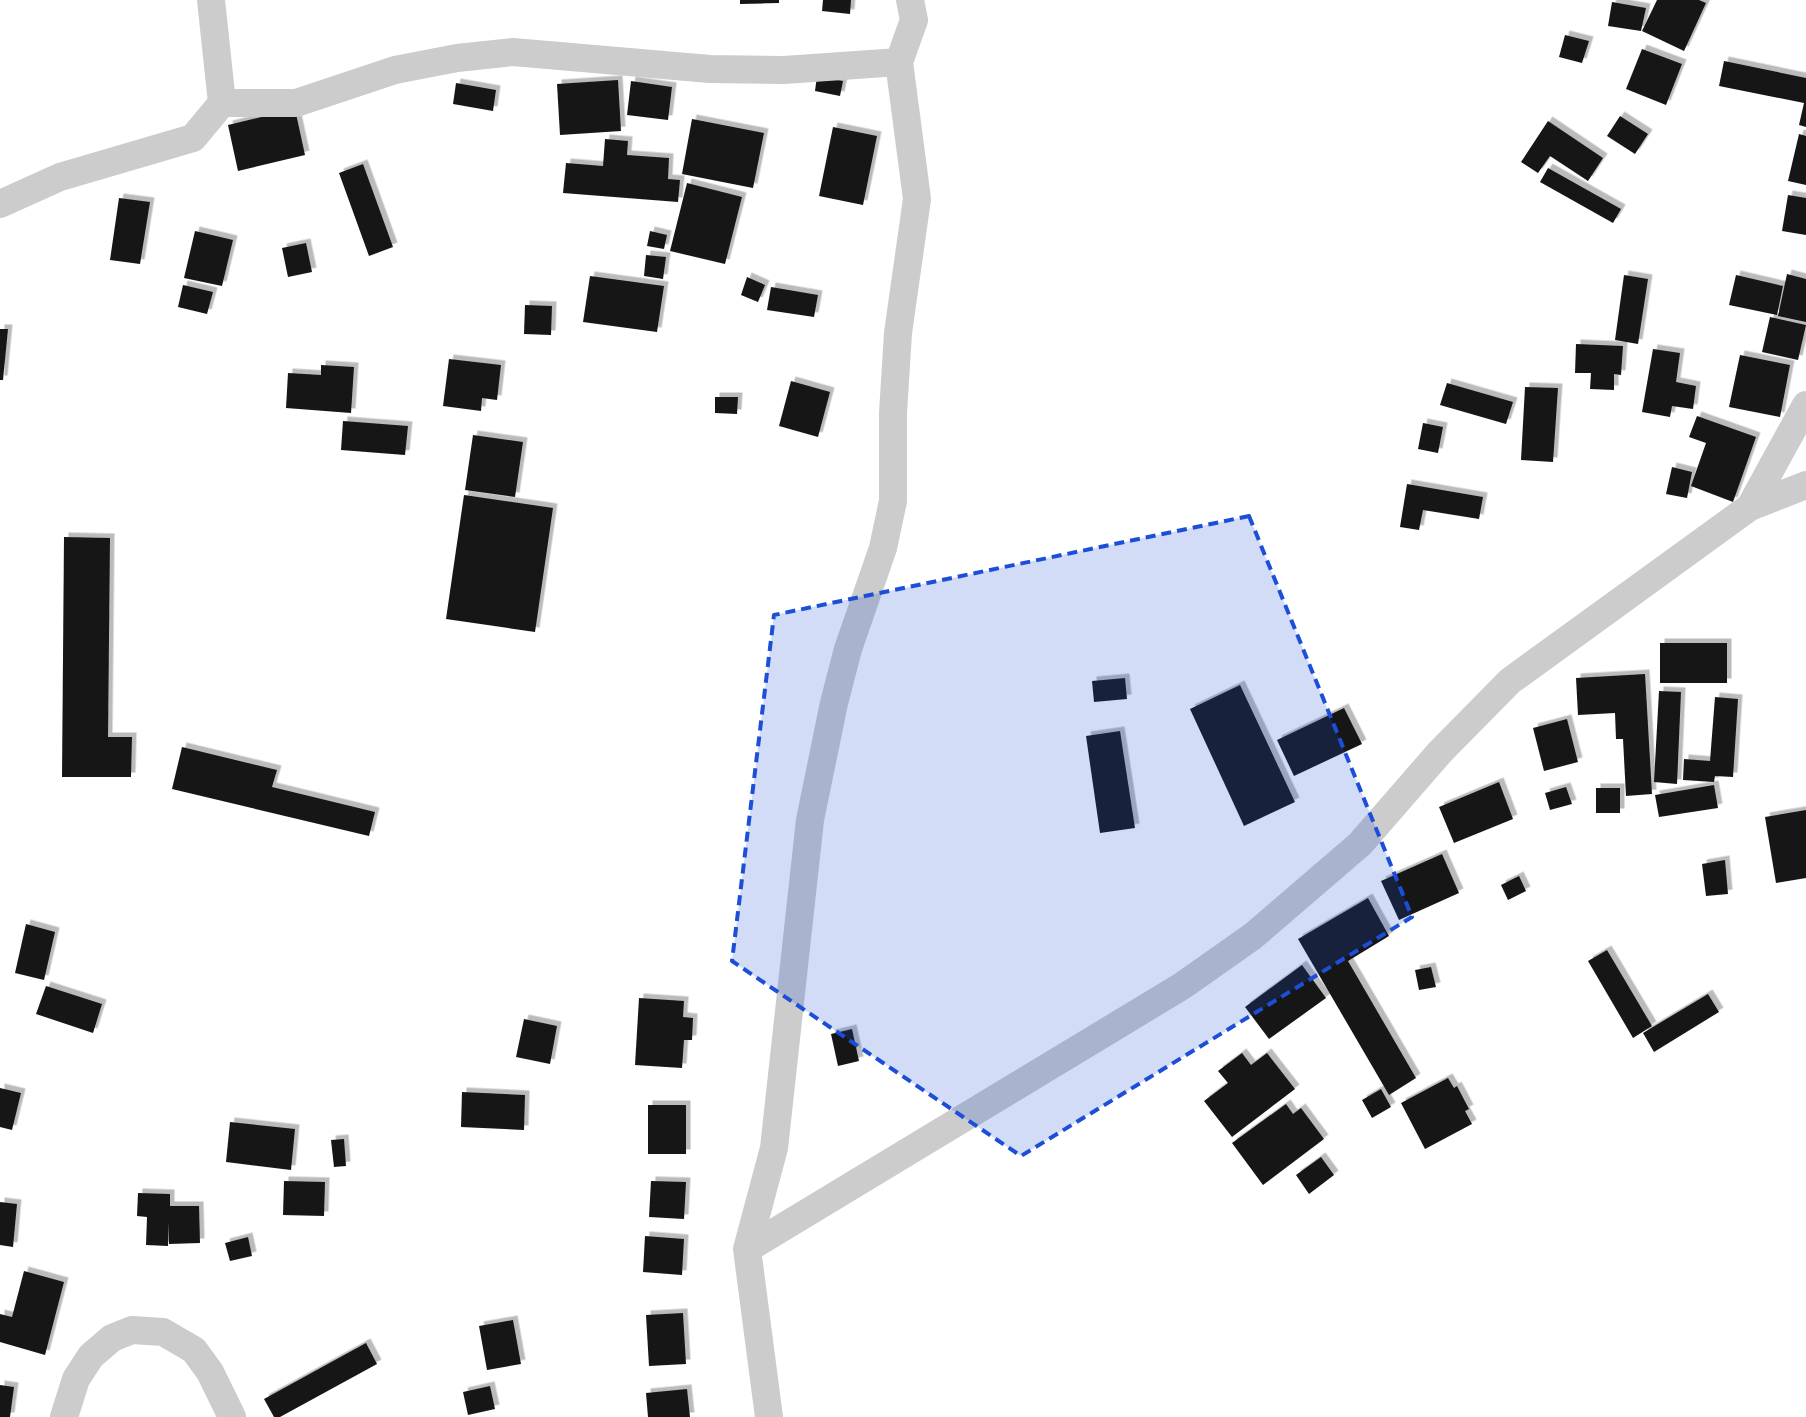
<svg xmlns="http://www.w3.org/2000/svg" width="1806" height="1417" viewBox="0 0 1806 1417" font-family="'Source Sans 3',sans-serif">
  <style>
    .building { fill: #161616; filter: url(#shadow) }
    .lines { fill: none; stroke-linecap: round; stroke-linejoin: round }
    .minor { stroke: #ccc; stroke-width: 28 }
    .marked { fill: #1d4ed8; fill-opacity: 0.2; stroke: #1d4ed8; stroke-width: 4; stroke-dasharray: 10 6; stroke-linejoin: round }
  </style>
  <defs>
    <filter id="shadow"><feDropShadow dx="4.5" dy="-4.5" stdDeviation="0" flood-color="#0004"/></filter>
  </defs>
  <rect width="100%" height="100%" fill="#fff"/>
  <path class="building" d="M740 0H779V3L740 4Z
    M823 0H851L850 14 822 11Z
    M1657 0H1699L1706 3 1684 51 1642 31Z
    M1612 2 1646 8 1641 31 1608 26Z
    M1565 35 1589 41 1582 63 1559 57Z
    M1642 49 1682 64 1666 105 1626 89Z
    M1724 61 1806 78V127L1799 125 1804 103 1719 86Z
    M817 76 843 81 840 96 815 91Z
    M618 80 621 131 560 135 557 84Z
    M631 81 672 87 668 120 627 115Z
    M456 83 496 90 493 111 453 104Z
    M295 109 305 155 238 171 228 125Z
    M1620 116 1648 134 1635 154 1607 136Z
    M692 119 764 133 753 188 682 174Z
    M1548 121 1603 158 1588 181 1550 156 1538 173 1521 162Z
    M833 127 877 136 863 205 819 196Z
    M1799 134 1806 136V185L1788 181Z
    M605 139 628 141 627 155 669 158 668 179 680 180 678 202 563 193 566 163 603 166Z
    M363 164 393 247 369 256 339 173Z
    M1548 168 1621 209 1613 223 1540 182Z
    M687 183 742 197 725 264 670 251Z
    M1788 195 1806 198V235L1782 231Z
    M119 198 150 202 140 264 110 260Z
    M195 231 233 240 222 286 184 278Z
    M650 231 667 235 664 249 647 246Z
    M306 243 312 272 288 277 282 248Z
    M646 255 666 257 663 279 644 276Z
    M1787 274 1806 279V322L1778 316Z
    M1624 275 1648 279 1638 344 1615 340Z
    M1736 275 1783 286 1777 315 1729 305Z
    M590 276 664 286 657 332 583 322Z
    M747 277 765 285 758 302 741 295Z
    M183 285 213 292 207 314 178 307Z
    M771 287 818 295 814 317 767 310Z
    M525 305 552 306 551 335 524 334Z
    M1770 317 1806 325 1798 360 1762 352Z
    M0 329H8L3 380H0Z
    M1576 344 1623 346 1621 375 1614 374V390L1590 389 1591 373H1575Z
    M1653 349 1680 353 1676 382 1696 386 1693 409 1672 406 1670 417 1642 412Z
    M1740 355 1790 365 1780 417 1729 407Z
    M449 359 501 365 497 400 482 398 481 411 443 406Z
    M321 365 354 367 351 413 286 408 288 373 321 375Z
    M791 381 830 392 818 437 779 426Z
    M1447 383 1513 402 1506 424 1440 405Z
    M1525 387 1558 388 1553 462 1521 460Z
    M715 397H738L737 414 715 413Z
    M1697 416 1756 437 1733 502 1691 486 1706 443 1689 437Z
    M343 421 408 426 405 455 341 450Z
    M1423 423 1443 427 1438 453 1418 449Z
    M473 435 523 442 515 497 465 490Z
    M1672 467 1692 472 1687 498 1666 494Z
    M1407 484 1483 497 1479 519 1423 510 1419 530 1400 527Z
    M464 495 553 508 535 632 446 619Z
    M64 537 110 538 108 737H132L131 777H62Z
    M1660 643H1727V683H1660Z
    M1645 674 1652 794 1626 796 1623 739H1616L1615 713 1578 715 1576 678Z
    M1125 678 1127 699 1094 702 1092 681Z
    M1240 685 1295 802 1244 826 1190 709Z
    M1659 691 1681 692 1677 784 1654 782Z
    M1715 697 1738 699 1733 777 1715 776 1714 782 1683 780 1684 759 1710 761Z
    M1344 708 1362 744 1294 776 1277 740Z
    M1567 719 1578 762 1544 771 1533 728Z
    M1120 731 1135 828 1100 833 1086 736Z
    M182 747 277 770 272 787 375 812 369 836 172 789Z
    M1499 782 1513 819 1454 843 1439 807Z
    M1714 785 1718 808 1659 817 1655 795Z
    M1566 787 1572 804 1550 810 1545 793Z
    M1596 788H1620V813H1596Z
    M1806 810V878L1776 883 1765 817Z
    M1442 854 1459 893 1399 920 1381 881Z
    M1725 860 1728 894 1706 896 1702 864Z
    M1519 876 1526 891 1508 900 1501 885Z
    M1368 898 1389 936 1348 961 1416 1078 1389 1095 1298 939Z
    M26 924 55 932 44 980 15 973Z
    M1607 950 1652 1026 1633 1038 1588 961Z
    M1302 965 1326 998 1269 1039 1245 1007Z
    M1431 967 1436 987 1419 990 1415 970Z
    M46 986 102 1004 93 1033 36 1014Z
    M1708 994 1719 1012 1654 1052 1643 1033Z
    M639 998 684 1001 683 1017 693 1018 692 1040H684L682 1068 635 1065Z
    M524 1019 557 1026 550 1064 516 1057Z
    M852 1029 859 1061 838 1066 831 1034Z
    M1242 1053 1251 1065 1267 1053 1295 1089 1232 1137 1204 1101 1228 1083 1218 1071Z
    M1448 1078 1454 1088 1457 1086 1469 1109 1465 1111 1472 1124 1425 1149 1401 1103Z
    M0 1088 21 1093 12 1130 0 1127Z
    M1381 1089 1391 1107 1372 1118 1362 1100Z
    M462 1092 525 1095 524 1130 461 1127Z
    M1286 1104 1293 1114 1301 1108 1324 1139 1263 1185 1232 1143Z
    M648 1105H686V1154H648Z
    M230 1122 295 1129 291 1170 226 1162Z
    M344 1139 346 1166 334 1167 331 1140Z
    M1321 1157 1334 1175 1309 1194 1296 1175Z
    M284 1181 325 1182 324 1216 283 1215Z
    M651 1181 686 1182 684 1219 649 1217Z
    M138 1193 170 1194V1206H199L200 1243 169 1244V1222L168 1246 146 1245 147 1217 137 1216Z
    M0 1202 17 1204 13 1247 0 1245Z
    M645 1236 684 1239 682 1275 643 1272Z
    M248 1237 252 1256 230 1261 225 1243Z
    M24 1271 64 1282 45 1355 0 1342V1314L12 1317Z
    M683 1313 686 1364 649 1366 646 1315Z
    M513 1320 521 1364 487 1370 479 1326Z
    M366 1343 377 1364 280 1417H274L264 1399Z
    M0 1385 14 1387 10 1417H0Z
    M490 1386 495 1409 468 1415 463 1392Z
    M687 1389 690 1417H648L646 1393Z"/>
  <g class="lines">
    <path class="minor" d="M211 0 222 103
      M0 204 60 177 193 138 222 103H296L395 70 457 58 513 52 710 69 784 70 899 62
      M1750 507 1806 485
      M747 1249 1182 986 1253 936 1360 844 1440 752 1510 681 1750 507 1806 405
      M64 1417 76 1379 91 1356 112 1338 132 1330 163 1332 194 1350 210 1372 232 1417
      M769 1417 747 1249 774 1148 810 820 834 703 848 649 883 548 893 501V413L898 333 917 199 899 62 914 20 910 0"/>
  </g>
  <path class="marked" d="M1249 516 1412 917 1021 1156 732 961 774 615Z"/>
</svg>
